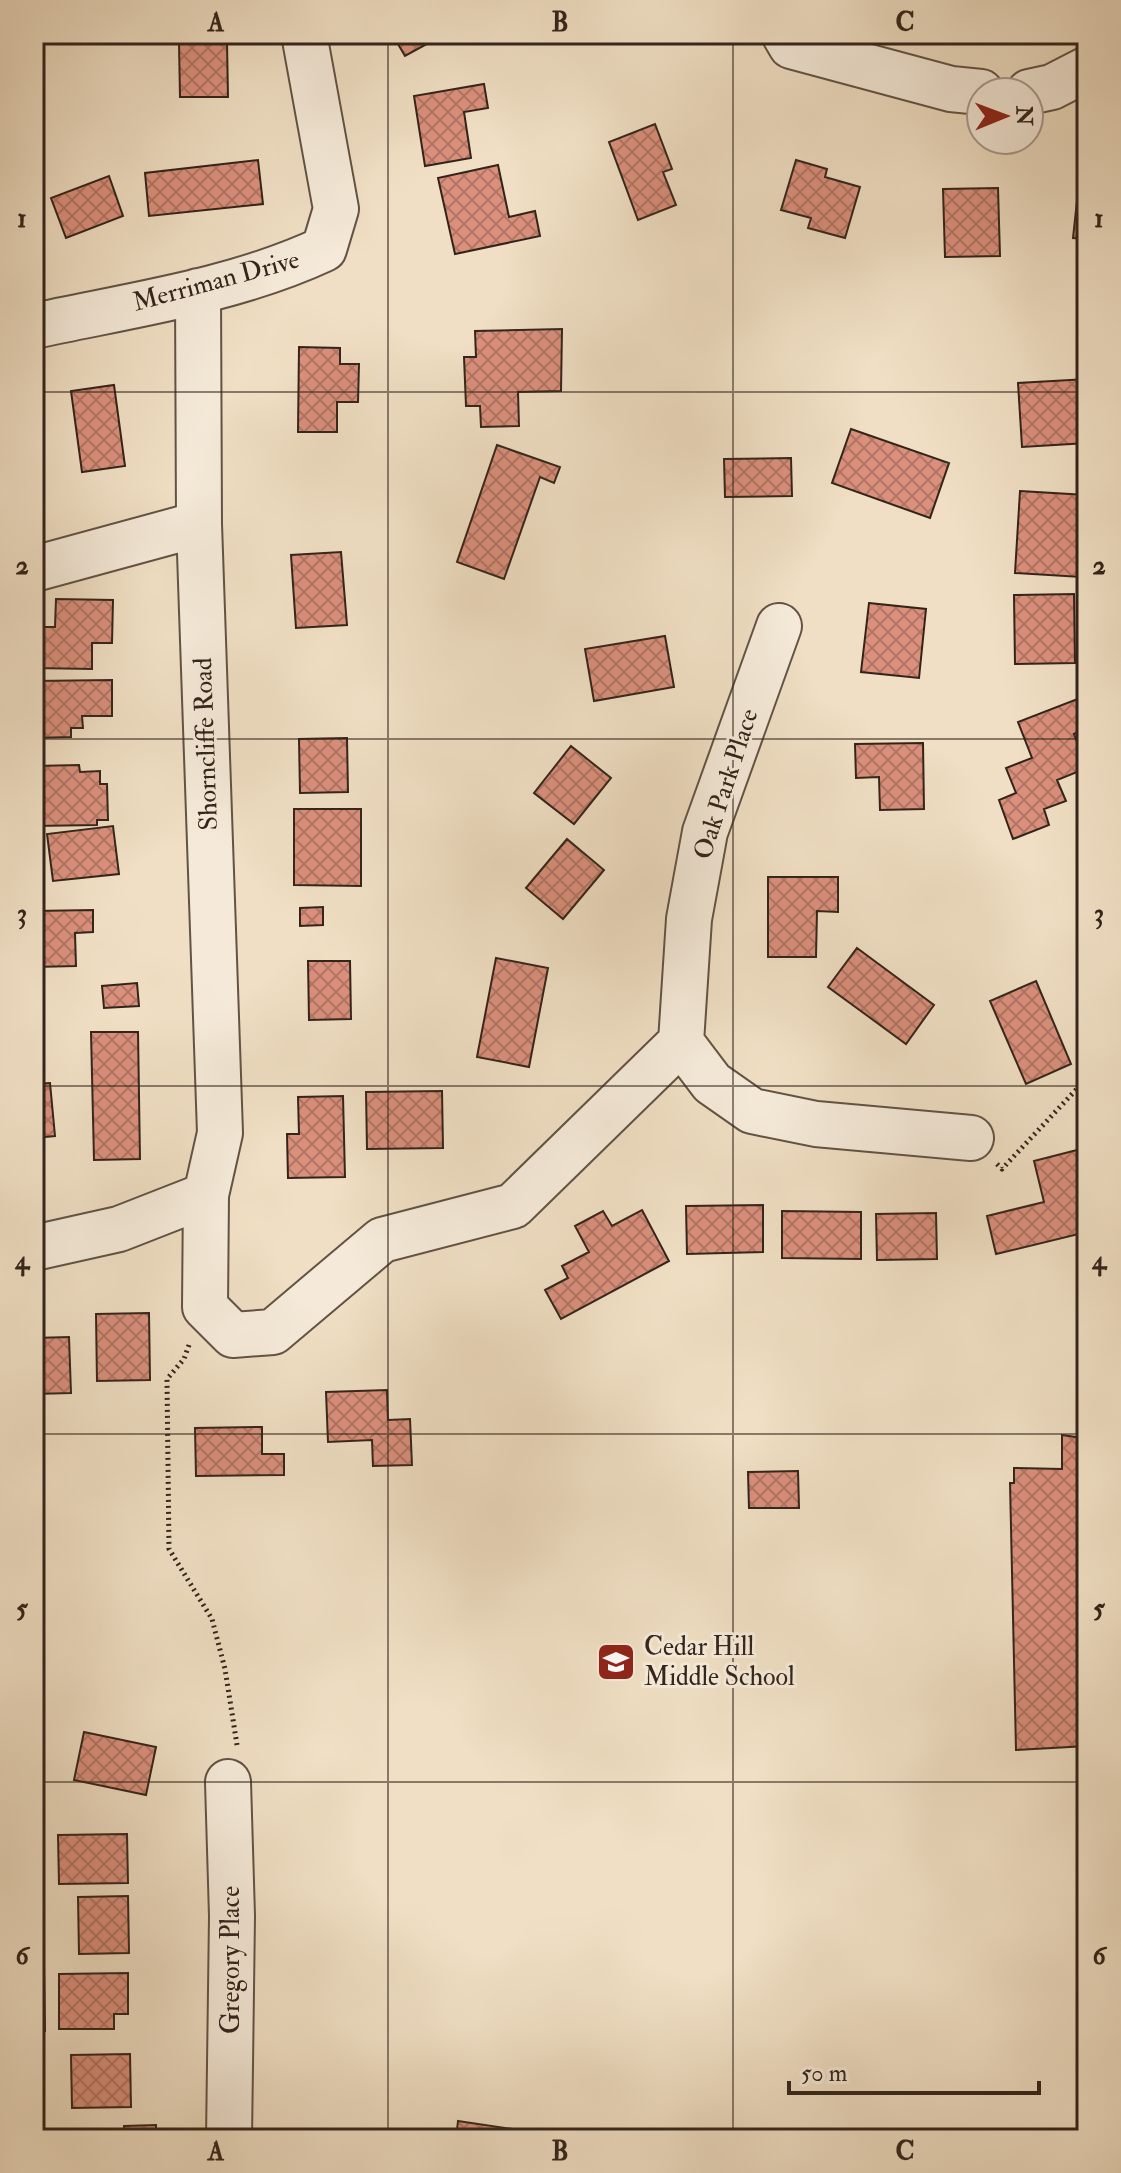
<svg xmlns="http://www.w3.org/2000/svg" width="1121" height="2173" viewBox="0 0 1121 2173" font-family="'IM FELL Double Pica',serif">
  <style>
    .building { fill: url(#building-cross-hatch); stroke: #33241b; stroke-width: 2 }
    .lines { fill: none; stroke-linecap: round; stroke-linejoin: round }
    .minor-casing { stroke: #625345; stroke-width: 48 }
    .path { stroke: #33241b; stroke-width: 5; stroke-dasharray: 2 4; stroke-linecap: butt }
    .minor { stroke: #f5ead9; stroke-width: 44 }
    .grid { fill: none; stroke: #33241b; stroke-width: 2; stroke-opacity: 0.55 }
    .labels { text-anchor: middle; dominant-baseline: central; stroke-width: 6; stroke-linejoin: round; paint-order: stroke }
    .street-label { font-size: 26px; fill: #33241b; stroke: #f5ead9 }
    .poi-label { font-size: 26px; fill: #33241b; stroke: #f5ead9; text-anchor: start }
    .neatline { fill: none; stroke: #33241b; stroke-width: 3 }
    .grid-label { font-size: 26px; text-anchor: middle; font-weight: bold; fill: #33241b }
  </style>
  <defs>
    <pattern id="building-cross-hatch" width="8" height="8" patternUnits="userSpaceOnUse" patternTransform="scale(2)"><rect width="8" height="8" fill="#db907c"/><path d="M0 0l8 8M0 8l8-8" fill="none" stroke="#b27565"/></pattern>
  </defs>
  <rect width="100%" height="100%" fill="#f0dfc4"/>
  <filter id="stains"><feTurbulence type="fractalNoise" baseFrequency=".0025" numOctaves="4"/><feColorMatrix values="0 0 0 0 .2 0 0 0 0 .09 0 0 0 0 .02 0 0 0 .5 -.17"/></filter>
  <radialGradient id="worn" r=".72"><stop offset=".6" stop-color="#630" stop-opacity="0"/><stop offset="1" stop-color="#630" stop-opacity=".3"/></radialGradient>
  <path class="building" d="M392 34H445L405 56Z
    M227 42 228 97H180L179 43Z
    M484 84 488 108 464 112 471 158 425 166 414 96Z
    M655 124 672 169 663 172 676 205 638 220 609 142Z
    M258 160 263 204 149 216 145 173Z
    M796 160 827 169 825 177 860 187 845 238 808 228 811 218 781 210Z
    M498 165 509 217 535 211 540 236 455 254 438 178Z
    M109 176 123 216 66 238 51 198Z
    M1079 182 1087 183V239L1073 238Z
    M998 188 1000 256 945 257 943 189Z
    M562 329 561 391 518 392 519 426 481 427 480 406H466L464 357H476L475 331Z
    M299 347 340 348V364H359L358 402H337V432H298Z
    M1087 379V443L1022 447 1018 383Z
    M114 385 125 466 82 472 71 391Z
    M851 429 949 463 930 518 832 483Z
    M497 445 560 467 554 483 540 477 504 579 457 562Z
    M791 458 792 496 725 497 724 459Z
    M1020 491 1086 495 1081 577 1015 573Z
    M341 552 347 625 296 628 291 555Z
    M1074 594 1075 663 1015 664 1014 595Z
    M56 599 113 600 112 643H92V669L34 668V627H55Z
    M869 603 926 609 919 678 861 672Z
    M665 636 674 687 594 701 585 649Z
    M112 680V716H82L83 728H71V737L34 738V681Z
    M1080 698 1087 716V730L1074 734 1087 768 1057 780 1066 801 1044 809 1049 825 1013 839 999 800 1016 793 1006 768 1032 758 1018 722Z
    M347 738 348 792 300 793 299 739Z
    M923 743 924 809 880 810 879 777 856 778 855 744Z
    M571 746 611 778 574 824 534 793Z
    M79 765 80 772 100 771V784H107L108 820H97V825L34 826V766Z
    M294 809H361V886L294 885Z
    M113 826 119 874 53 881 47 834Z
    M567 839 604 870 563 919 526 888Z
    M768 877H838V912L817 911 816 957H768Z
    M323 907V925L300 926V908Z
    M93 910V932L75 933 76 966 34 967V911Z
    M857 948 934 1005 906 1044 828 987Z
    M496 958 548 968 529 1067 477 1057Z
    M308 961H350L351 1019 309 1020Z
    M1036 981 1071 1064 1026 1084 990 1001Z
    M137 983 139 1006 104 1008 102 986Z
    M91 1032H138L140 1159 94 1160Z
    M50 1083 55 1136 34 1138V1084Z
    M442 1091 443 1148 367 1149 366 1092Z
    M343 1096 345 1177 288 1178 287 1134H299L298 1097Z
    M1077 1150 1087 1191V1232L996 1254 987 1216 1044 1202 1034 1161Z
    M763 1205V1252L687 1254 686 1206Z
    M642 1210 669 1261 561 1319 545 1290 568 1278 562 1266 589 1252 575 1226 603 1211 612 1226Z
    M782 1211 861 1212V1259L782 1258Z
    M936 1213 937 1259 877 1260 876 1214Z
    M149 1313 150 1380 97 1381 96 1314Z
    M69 1337 71 1393 34 1394V1338Z
    M387 1390 388 1420 410 1419 412 1465 373 1466 372 1440 328 1442 326 1392Z
    M262 1427V1454H284V1475L196 1476 195 1428Z
    M1062 1435 1076 1437 1087 1444V1746L1016 1750 1010 1483H1014V1468L1062 1469Z
    M798 1471 799 1508H749L748 1472Z
    M84 1732 156 1747 146 1795 74 1780Z
    M127 1834 128 1883 59 1884 58 1835Z
    M128 1896 129 1953 79 1954 78 1897Z
    M34 1965H44L45 2031H34Z
    M128 1973V2014H114V2029H59V1974Z
    M130 2054 131 2107 72 2108 71 2055Z
    M458 2121 580 2139H456Z
    M156 2125V2139H125L124 2126Z"/>
  <g class="lines">
    <defs>
      <path id="minor" d="M784 34 791 46 951 89 981 92
        M1029 92 1052 87 1087 69
        M198 291 199 524 220 1133 206 1195 205 1307 233 1335 273 1332 382 1240 513 1206 681 1042 712 1083 752 1111 816 1124 971 1138
        M34 326C131 305 234 291 324 249L336 209 304 34
        M34 569 199 524
        M681 1042 689 919 705 832 779 626
        M34 1248 119 1229 206 1195
        M228 1782 232 1916 229 2139"/>
    </defs>
    <use href="#minor" class="minor-casing"/>
    <path class="path" d="M997 1164 1002 1169 1087 1078
      M189 1345 184 1359 167 1379 169 1549 212 1619 225 1669 237 1745"/>
    <use href="#minor" class="minor"/>
  </g>
  <path class="grid" d="M388 34V2139M733 34V2139M34 392H1087M34 739H1087M34 1086H1087M34 1434H1087M34 1782H1087"/>
  <defs>
    <symbol id="school-square" viewBox="-11 -11 22 22"><rect x="-9" y="-9" width="18" height="18" rx="4" fill="#8f2418" stroke="#f5ead9"/><path d="M0-5L7-2L0 1L-7-2ZM-4 1L0 2.5L4 1V4Q0 6-4 4Z" fill="#fff"/></symbol>
  </defs>
  <g fill-rule="evenodd">
    <use href="#school-square" x="594" y="1640" width="44" height="44"/>
  </g>
  <g class="labels">
    <g class="street-label">
      <text transform="translate(216 281) rotate(-15)">Merriman Drive</text>
      <text transform="translate(206 744) rotate(-92)">Shorncliffe Road</text>
      <text transform="translate(726 784) rotate(-72)">Oak Park Place</text>
      <text transform="translate(231 1960) rotate(-90)">Gregory Place</text>
    </g>
    <g class="poi-label">
      <text x="644" y="1647">Cedar Hill<tspan x="644" dy="30">Middle School</tspan></text>
    </g>
  </g>
  <rect width="1121" height="2173" fill="none" stroke="#f0dfc4" stroke-width="88"/>
  <g transform="translate(1005 116) rotate(89)"><circle r="38" fill="#f5ead9" stroke="#a79b8d" stroke-width="2"/>
  <path d="M0-6L14 30L0 20L-14 30Z" fill="#8f2418"/>
  <text y="-12" font-size="22" font-weight="bold" text-anchor="middle" fill="#33241b">N</text>
  </g>
  <path d="M789 2081v12h250v-12" fill="none" stroke="#33241b" stroke-width="4"/>
  <text x="801" y="2081" font-size="24" fill="#33241b" stroke="#f5ead9" stroke-width="6" paint-order="stroke">50 m</text>
  <rect x="44" y="44" width="1033" height="2085" class="neatline"/>
  <g class="grid-label">
    <text x="216" y="31">A</text>
    <text x="560" y="31">B</text>
    <text x="905" y="31">C</text>
    <text x="22" y="227">1</text>
    <text x="1099" y="227">1</text>
    <text x="22" y="574">2</text>
    <text x="1099" y="574">2</text>
    <text x="22" y="922">3</text>
    <text x="1099" y="922">3</text>
    <text x="22" y="1269">4</text>
    <text x="1099" y="1269">4</text>
    <text x="22" y="1617">5</text>
    <text x="1099" y="1617">5</text>
    <text x="22" y="1964">6</text>
    <text x="1099" y="1964">6</text>
    <text x="216" y="2160">A</text>
    <text x="560" y="2160">B</text>
    <text x="905" y="2160">C</text>
  </g>
  <rect width="100%" height="100%" filter="url(#stains)"/>
  <rect width="100%" height="100%" fill="url(#worn)"/>
</svg>
